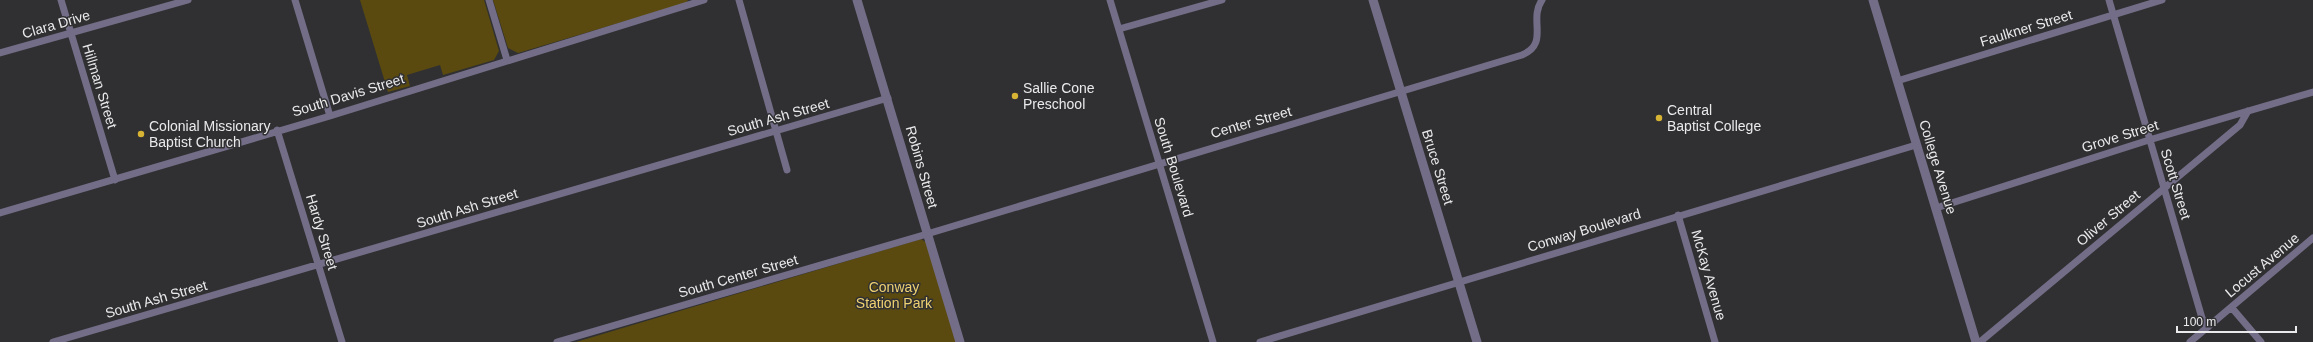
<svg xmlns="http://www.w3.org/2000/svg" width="2313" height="342" viewBox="0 0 2313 342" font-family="Helvetica,sans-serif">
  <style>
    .green { fill: #5a4a10 }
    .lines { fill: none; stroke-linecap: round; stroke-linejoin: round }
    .minor { stroke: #736d87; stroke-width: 7 }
    .tertiary { stroke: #736d87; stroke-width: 9 }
    .poi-dot { fill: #d7b434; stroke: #303032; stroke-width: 1.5 }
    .labels { text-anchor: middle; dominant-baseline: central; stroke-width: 3; stroke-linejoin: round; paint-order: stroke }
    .street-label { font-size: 14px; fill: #eaeaec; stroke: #303032 }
    .poi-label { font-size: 14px; fill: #eaeaec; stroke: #303032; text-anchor: start }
    .park-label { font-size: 14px; fill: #eed171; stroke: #303032 }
  </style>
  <rect width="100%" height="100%" fill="#303032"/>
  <path class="green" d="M360 0H484L499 51 494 60 443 75 440 65 407 75 410 86 388 92Z
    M493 0H688L686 3 518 53 508 48Z
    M921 239 927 243 956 342H576Z"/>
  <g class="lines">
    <path class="minor" d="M61 0 115 180
      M295 0 330 116
      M489 0 507 60
      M739 0 787 170
      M1110 0 1213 342
      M2109 0 2202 318 2208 327
      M1119 29 1222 0
      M0 53 188 0
      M1897 81 2162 0
      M277 130 342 342
      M1936 208 2149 140 2313 92
      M0 213 330 116 704 0
      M1678 215 1715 342
      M2232 308 2261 342
      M53 342 888 98
      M557 342 927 234 1522 55C1550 43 1528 20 1542 0
      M1260 342 1916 145
      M1980 342 2240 125 2248 111
      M2190 342 2313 238"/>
    <path class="tertiary" d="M857 0 960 342
      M1373 0 1477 342
      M1873 0 1976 342"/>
  </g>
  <g class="poi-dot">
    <circle cx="1015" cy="96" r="4"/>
    <circle cx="1659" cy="118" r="4"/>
    <circle cx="141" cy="134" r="4"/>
  </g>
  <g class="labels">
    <g class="street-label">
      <text transform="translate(56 24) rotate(-16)">Clara Drive</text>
      <text transform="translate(2026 28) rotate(-17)">Faulkner Street</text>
      <text transform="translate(100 86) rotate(73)">Hillman Street</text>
      <text transform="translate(348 95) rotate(-17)">South Davis Street</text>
      <text transform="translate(778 117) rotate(-16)">South Ash Street</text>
      <text transform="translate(1251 122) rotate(-16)">Center Street</text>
      <text transform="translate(2120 136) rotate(-17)">Grove Street</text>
      <text transform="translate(922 167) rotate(74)">Robins Street</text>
      <text transform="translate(1174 167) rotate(73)">South Boulevard</text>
      <text transform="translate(1438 167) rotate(73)">Bruce Street</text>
      <text transform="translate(1938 167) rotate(73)">College Avenue</text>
      <text transform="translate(2176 184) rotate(73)">Scott Street</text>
      <text transform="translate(467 208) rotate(-17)">South Ash Street</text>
      <text transform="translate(2108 218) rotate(-40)">Oliver Street</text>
      <text transform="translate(1584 230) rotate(-17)">Conway Boulevard</text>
      <text transform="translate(322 232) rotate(73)">Hardy Street</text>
      <text transform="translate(2262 265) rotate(-40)">Locust Avenue</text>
      <text transform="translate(1709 275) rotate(74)">McKay Avenue</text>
      <text transform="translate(738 276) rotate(-16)">South Center Street</text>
      <text transform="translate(156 299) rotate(-16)">South Ash Street</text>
    </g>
    <g class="poi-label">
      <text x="1023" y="88">Sallie Cone<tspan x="1023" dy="16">Preschool</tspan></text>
      <text x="1667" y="110">Central<tspan x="1667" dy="16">Baptist College</tspan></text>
      <text x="149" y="126">Colonial Missionary<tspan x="149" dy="16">Baptist Church</tspan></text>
    </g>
    <g class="park-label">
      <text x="894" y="287">Conway<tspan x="894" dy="16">Station Park</tspan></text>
    </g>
  </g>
  <path d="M2177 326v6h119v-6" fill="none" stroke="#eaeaec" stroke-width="2"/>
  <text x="2183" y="326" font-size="12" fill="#eaeaec" stroke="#303032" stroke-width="3" paint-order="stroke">100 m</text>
</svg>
